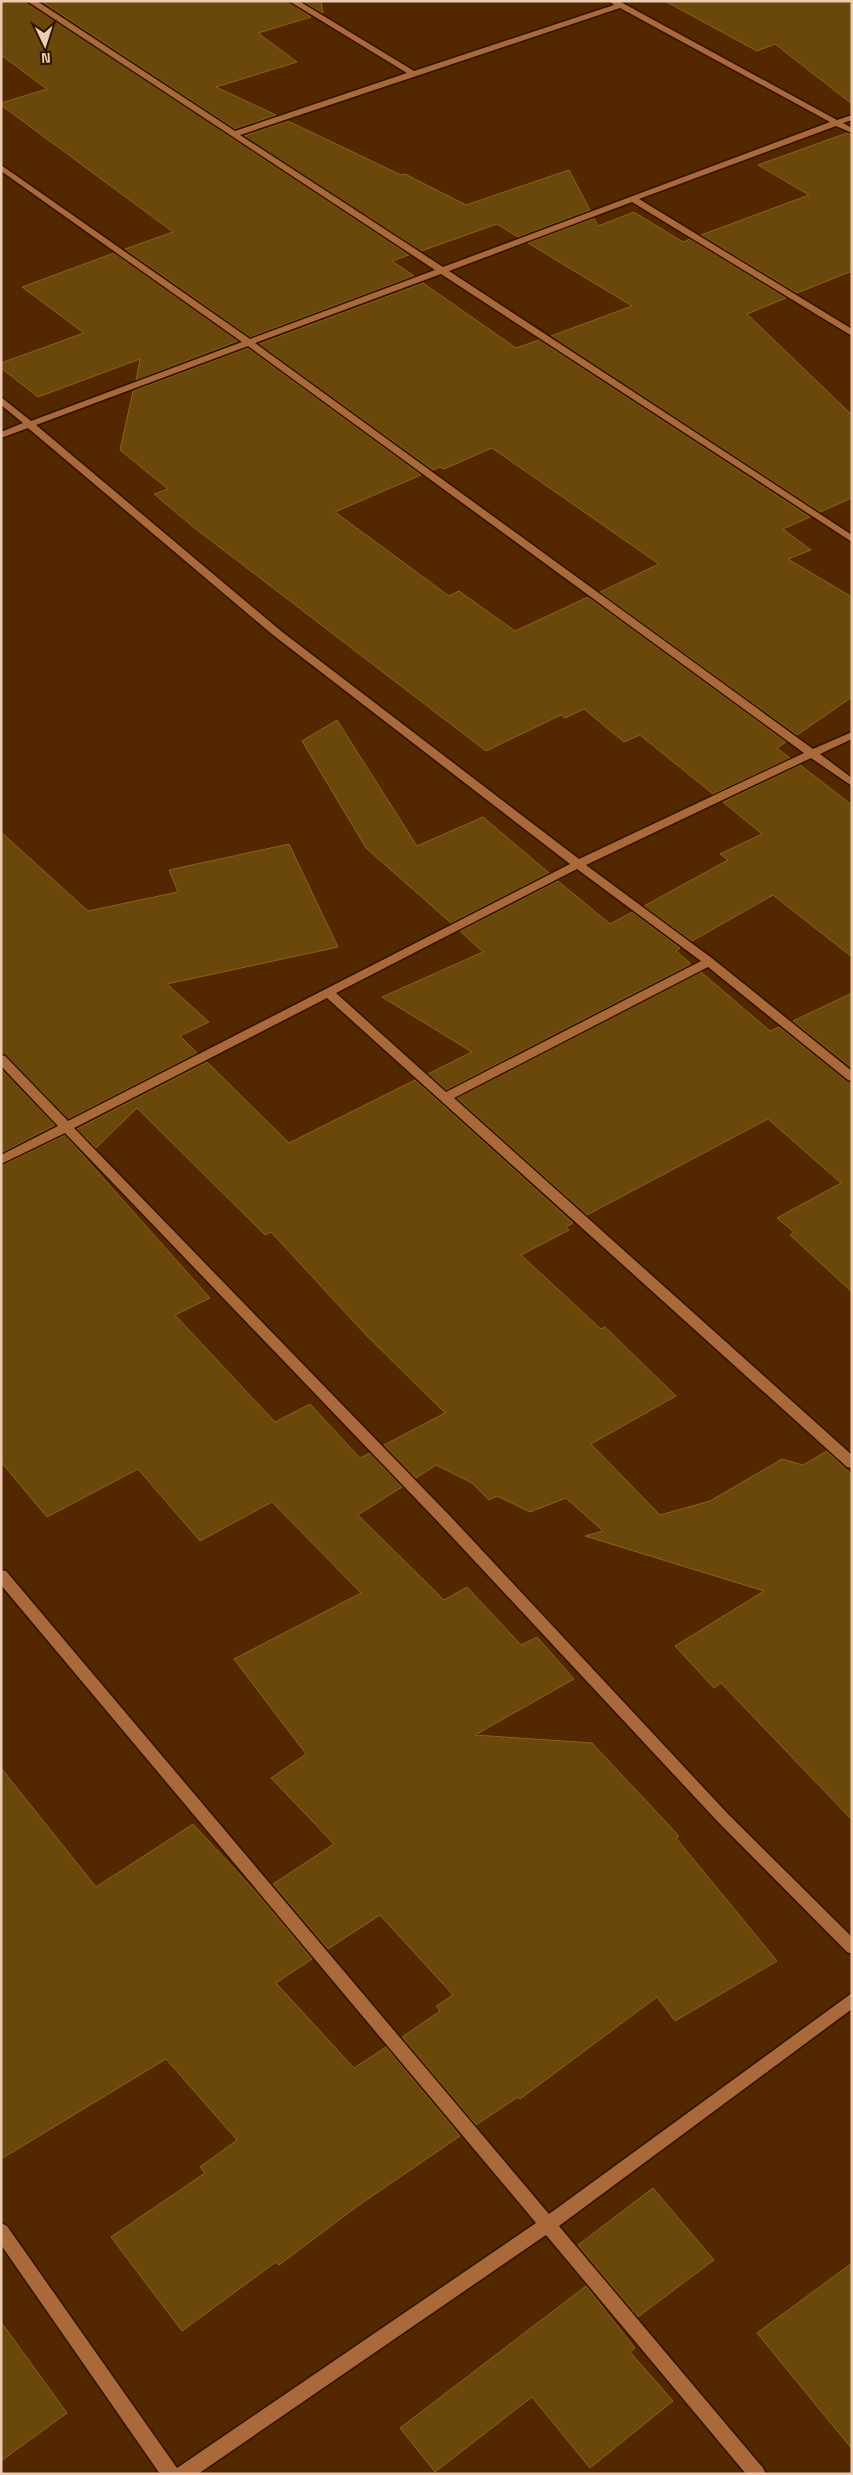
<svg xmlns="http://www.w3.org/2000/svg" width="853" height="2475" viewBox="0 0 853 2475" font-family="'Space Grotesk',sans-serif">
  <style>
    .building { fill: #6a480b; stroke: #8e6217 }
    .lines { fill: none; stroke-linecap: round; stroke-linejoin: round }
    .minor-casing { stroke: #311300; stroke-width: 3 }
    .minor { fill: #a9693a; fill-rule: evenodd }
  </style>
  <rect width="100%" height="100%" fill="#532700"/>
  <path class="building" d="M1 1H25L409 255 392 261 414 276 250 337 125 249 173 232 1 105V103L47 89 1 55Z
    M41 1H287L311 17 258 33 297 62 216 87 276 115 235 129Z
    M303 1H321L323 13H322Z
    M665 1H852V104L775 44 757 51Z
    M288 121 401 175 405 174 466 205 569 170 590 210 518 237 497 224 421 251 244 136Z
    M847 133 852 135V271L797 293 701 235 809 195 758 165Z
    M634 212 683 242 690 239 786 298 747 314 852 415V498L820 512 551 336 632 306 528 243 594 218 598 226Z
    M114 253 238 341 136 380 140 359 38 397 1 368V363L84 333 22 287Z
    M423 283 516 348 539 340 810 517 783 529 811 550 788 559 852 597V697L797 735 600 592 659 564 492 448 444 469 440 467 433 470 259 344Z
    M248 348 421 475 335 512 449 596 459 591 515 631 588 597 786 742 777 748 790 758 713 794 640 735 624 742 584 709 565 718 561 715 486 751 192 526 154 494 168 489 120 450 133 391Z
    M337 720 417 846 483 817 549 873 451 923 366 848 302 741Z
    M800 765 852 805V957L773 895 692 941 644 906 728 860 720 854 762 834 723 802Z
    M1 832 88 911 178 892 169 870 289 844 338 947 167 984 209 1022 180 1036 197 1053 68 1119 6 1055 1 1053Z
    M558 881 610 924 632 912 680 948 676 951 691 964 446 1090 428 1074 472 1052 382 997 483 952 460 931Z
    M701 972 770 1031 779 1027 847 1081 852 1083V1292L790 1235 794 1232 777 1218 841 1183 768 1119 587 1215 457 1098Z
    M852 993V1068L793 1021Z
    M207 1062 289 1143 415 1080 573 1223 566 1227 569 1230 521 1255 601 1329 605 1327 676 1396 591 1444 660 1515 710 1501 782 1459 803 1465 827 1451 852 1475V1820L721 1683 714 1688 675 1646 764 1591 585 1536 603 1531 566 1498 530 1512 497 1496 489 1500 472 1483 436 1465 416 1478 384 1445 445 1413 366 1335 271 1232 265 1235 137 1108 96 1148 77 1129Z
    M1 1069 55 1125 1 1153Z
    M65 1135 210 1298 175 1315 275 1422 310 1404 360 1458 370 1453 402 1487 358 1515 444 1600 467 1587 521 1645 537 1637 574 1679 475 1735 592 1743 679 1836 676 1838 777 1961 675 2021 657 1997 520 2099 518 2097 476 2125 402 2037 440 2011 436 2006 453 1995 380 1915 328 1949 273 1884 334 1844 271 1778 306 1754 234 1659 361 1593 272 1502 200 1541 138 1469 47 1517 1 1462V1166Z
    M1 1768 96 1887 193 1824 255 1891 312 1959 276 1983 354 2068 386 2047 460 2136 359 2205 279 2265 276 2262 182 2331 111 2237 205 2173 200 2167 237 2140 166 2059 1 2159Z
    M653 2188 714 2260 638 2317 578 2245Z
    M852 2263V2449L757 2333Z
    M586 2286 635 2348 630 2352 673 2401 590 2468 532 2397 435 2472 400 2428Z
    M1 2322 67 2413 1 2461Z"/>
  <g class="lines">
    <defs>
      <path id="minor" d="M27 1H37L235 131 407 73 289 1H299L414 71 614 5 609 1H619L837 120 852 115V120L843 123 852 128V133L836 126 639 199 852 329V336L632 202 449 271 852 535V542L441 274 255 343 813 749 852 732V739L820 754 852 778V786L811 758 586 865 713 959 852 1071V1081L848 1080 708 967 454 1098 852 1455V1468L847 1467 327 998 74 1128 451 1517 729 1815 852 1937V1954L847 1952 719 1823 441 1525 65 1133 1 1164V1155L58 1126 1 1066V1055L5 1056 68 1121 570 864 273 635 28 428 1 438V432L23 423 1 405V397L31 421 242 342 1 171V165L250 339 435 270ZM620 8 830 122 443 267 240 135ZM248 346 804 753 579 859 281 631 36 425ZM577 869 701 961 446 1092 336 993Z
        M1 1570 6 1571 549 2214 852 1993V2009L559 2226 763 2468 766 2474H746L546 2235 198 2474H160L1 2245V2223L7 2226 177 2468 536 2223 1 1585Z"/>
    </defs>
    <use href="#minor" class="minor-casing"/>
    <use href="#minor" class="minor"/>
  </g>
  <rect width="853" height="2475" fill="none" stroke="#eecbb3" stroke-width="5"/>
  <g transform="translate(45 45) rotate(176)" stroke="#2e1502" stroke-width="4" paint-order="stroke">
  <path d="M0-4L9 19L0 12L-9 19Z" fill="#eecbb3"/>
  <text y="-8" font-size="14" font-weight="bold" text-anchor="middle" fill="#eecbb3">N</text>
  </g>
</svg>
